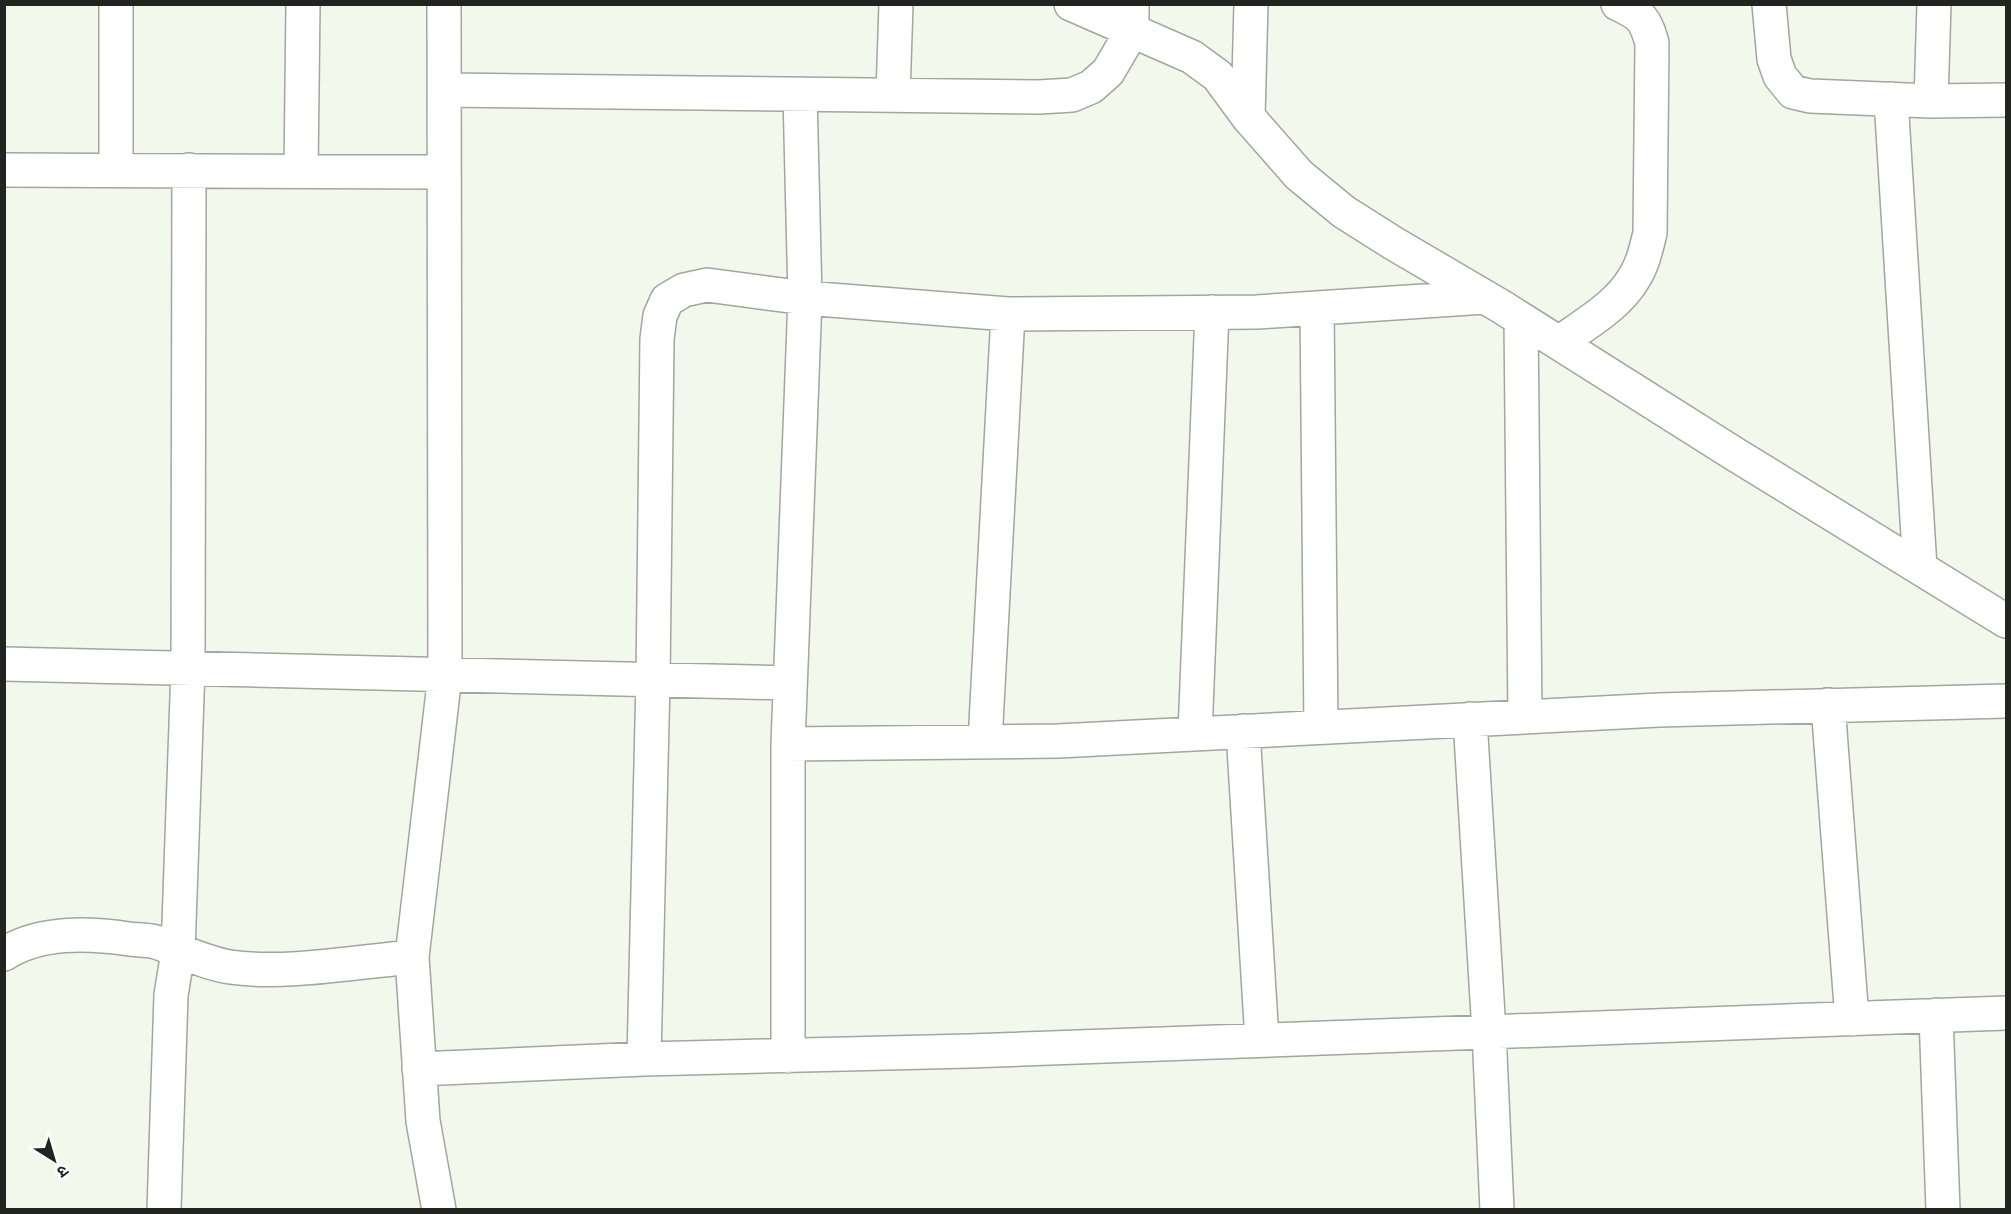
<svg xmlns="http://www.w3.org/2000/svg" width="2011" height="1214" viewBox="0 0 2011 1214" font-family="'Crimson Pro','Noto Sans Devanagari',serif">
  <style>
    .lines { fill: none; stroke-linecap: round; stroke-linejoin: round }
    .street-casing { stroke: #a1a79b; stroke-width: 36 }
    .street { stroke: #fff; stroke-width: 33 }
  </style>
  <rect width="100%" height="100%" fill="#f2f8ec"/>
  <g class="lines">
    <defs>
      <path id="street" d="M116 4V170
        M1071 4 1192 57 1218 76 1248 117 1299 175 1344 212 1393 243 1502 307 1733 453 2006 621
        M1769 4 1774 59 1780 76 1793 92 1810 96 1931 101 2006 100
        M444 90 1039 97 1072 95 1091 87 1108 72 1132 31V4
        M893 95 896 4
        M1891 99 1920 568
        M1931 101 1934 4
        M1248 117 1251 4
        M4 170 444 172
        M301 171 303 4
        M1317 308 1321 727
        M1521 319 1525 717
        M1559 343C1585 324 1618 306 1634 278 1643 264 1646 249 1650 233L1652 43C1645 19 1642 15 1618 4
        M4 664 790 683
        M1828 705 1852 1019
        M1470 719 1489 1032 1497 1210
        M1243 731 1262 1040
        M1195 734 1212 312
        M985 742 1008 314
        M788 744 1058 741 1659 710 2006 701
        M4 954C40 931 88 933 129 939 137 940 147 940 156 942 180 950 204 963 230 967 284 975 356 962 412 957
        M1936 1015 1943 1210
        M788 1056V744L805 298 800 94
        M644 1059 653 680 657 339 660 316 667 300 684 290 707 285 805 298 1008 314 1257 312 1485 297
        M419 1069 644 1059 970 1051 2006 1013
        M164 1210 171 995 178 952 188 668 189 170
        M439 1210 423 1121 412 957 445 675 444 4"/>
    </defs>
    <use href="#street" class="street-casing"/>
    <use href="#street" class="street"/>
  </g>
  <rect width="2011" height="1214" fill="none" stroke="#22241f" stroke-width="12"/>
  <g transform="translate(54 1160) rotate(143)" stroke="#ffffff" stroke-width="4.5" paint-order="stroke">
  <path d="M0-4.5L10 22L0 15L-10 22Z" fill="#22241f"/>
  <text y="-9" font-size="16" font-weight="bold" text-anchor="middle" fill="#22241f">उ</text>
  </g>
</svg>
